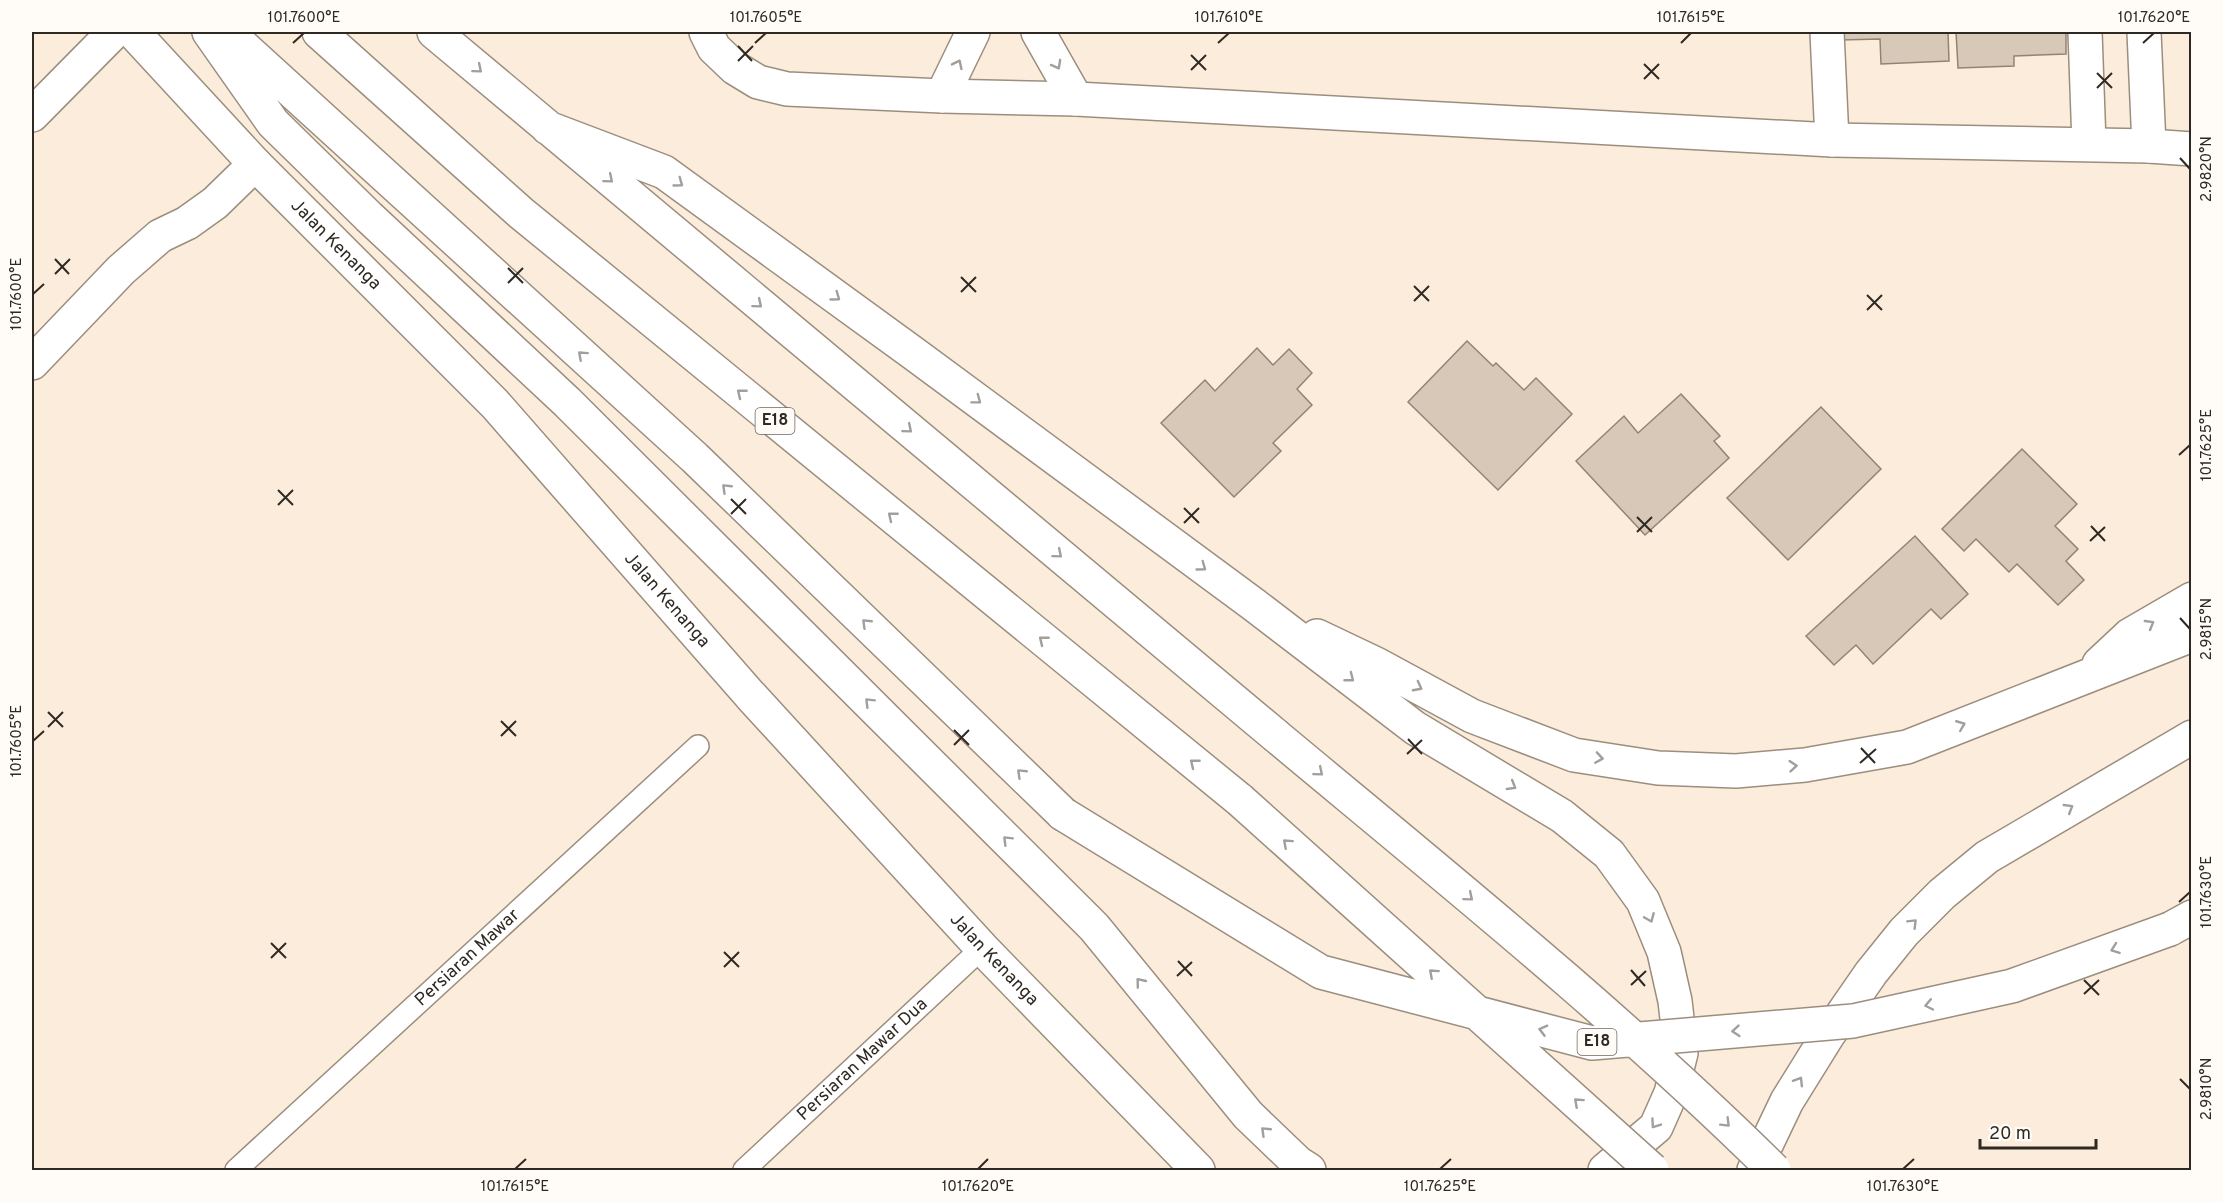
<svg xmlns="http://www.w3.org/2000/svg" width="2223" height="1202" viewBox="0 0 2223 1202" font-family="Overpass,sans-serif">
  <style>
    .building { fill: #d7c8b7; stroke: #928474; stroke-width: 1.5 }
    .lines { fill: none; stroke-linecap: round; stroke-linejoin: round }
    .lane-casing { stroke: #9c8e7e; stroke-width: 24 }
    .street-casing { stroke: #9c8e7e; stroke-width: 36 }
    .highway-casing { stroke: #9c8e7e; stroke-width: 36 }
    .lane { stroke: #fff; stroke-width: 21 }
    .street { stroke: #fff; stroke-width: 33 }
    .highway { stroke: #fff; stroke-width: 33 }
    .highway-bridge-casing { stroke: #9c8e7e; stroke-width: 36; stroke-linecap: butt }
    .highway-bridge { stroke: #fff; stroke-width: 33 }
    .oneway { stroke: #a19f9c }
    .ticks { fill: none; stroke: #2f2923; stroke-width: 2 }
    .labels { text-anchor: middle; dominant-baseline: central; stroke-width: 5; stroke-linejoin: round; paint-order: stroke }
    .shield { fill: #fffcf8; stroke: #6d6863; stroke-width: 1.5 }
    .shield-label { font-size: 16px; font-weight: bold; fill: #2f2923 }
    .street-label { font-size: 18px; fill: #2f2923; stroke: #fffcf8 }
    .neatline { fill: none; stroke: #2f2923; stroke-width: 2 }
    .ticks-label { font-size: 15px; text-anchor: middle; fill: #2f2923 }
  </style>
  <rect width="100%" height="100%" fill="#fcecdb"/>
  <path class="building" d="M1841 32H1948L1949 61 1881 64 1880 39 1841 40Z
    M1956 32H2066V54L2014 56V66L1958 68Z
    M1467 341 1493 366 1496 363 1524 390 1536 378 1572 414 1498 490 1408 402Z
    M1257 348 1273 365 1289 349 1312 373 1297 389 1312 405 1273 443 1281 451 1234 497 1161 423 1205 380 1215 391Z
    M1681 394 1720 436 1714 441 1729 458 1645 535 1576 461 1624 416 1638 433Z
    M1821 407 1881 469 1788 560 1727 498Z
    M2022 449 2077 504 2055 526 2078 549 2066 561 2084 580 2058 605 2017 564 2009 572 1976 539 1964 551 1942 529Z
    M1915 536 1968 594 1941 619 1931 609 1873 664 1856 645 1834 665 1806 636Z"/>
  <g class="lines">
    <defs>
      <g id="lane">
        <path id="s1" d="M236 1170 698 746"/>
        <path id="s2" d="M744 1170 982 948"/>
      </g>
      <g id="street">
        <path id="s3" d="M133 32 255 164 495 404 750 695 982 948 1198 1170"/>
        <path d="M706 32 714 48 735 68 758 82 787 89 942 96 1076 99 1832 140 2149 146 2192 149"/>
        <path d="M1038 32 1076 99"/>
        <path d="M1827 32 1832 140"/>
        <path d="M2085 32 2089 144"/>
        <path d="M2144 32 2149 146"/>
        <path d="M942 96 973 32"/>
        <path d="M32 115 114 32"/>
        <path d="M32 363 121 270 160 236 187 223 215 203 255 164"/>
      </g>
      <path id="highway" d="M209 32 273 123 369 217 567 402 1094 927 1248 1115 1298 1163 1309 1170
        M227 32 695 458 1063 814
        M319 32 521 213 1240 800
        M434 32 1275 735
        M548 128 664 172 913 353 1253 604 1415 728 1562 816 1609 854 1643 901 1664 952 1675 1001 1681 1053 1671 1093 1656 1127 1605 1170
        M1317 636 1378 665 1472 716 1574 755 1658 768 1736 771 1805 765 1907 747 2192 635
        M2099 664 2130 635 2192 599
        M2170 929 2192 917
        M1754 1170 1787 1101 1828 1035 1871 973 1904 932 1942 894 1987 857 2192 737"/>
    </defs>
    <use href="#lane" class="lane-casing"/>
    <use href="#street" class="street-casing"/>
    <use href="#highway" class="highway-casing"/>
    <use href="#lane" class="lane"/>
    <use href="#street" class="street"/>
    <use href="#highway" class="highway"/>
    <defs>
      <path id="highway-bridge" d="M1275 735C1444 876 1617 1015 1774 1170
        M1240 800 1652 1170
        M1063 814 1321 972 1592 1043 1853 1021 2012 986 2170 929"/>
    </defs>
    <use href="#highway-bridge" class="highway-bridge-casing"/>
    <use href="#highway-bridge" class="highway-bridge"/>
  </g>
  <defs><path id="oneway-chevron" d="M-2-3.5L2.5 0L-2 3.5" fill="none" stroke-width="1.6" stroke-linecap="round" stroke-linejoin="round" transform="scale(1.5)"/></defs>
  <g class="oneway">
    <use href="#oneway-chevron" transform="translate(958 64) rotate(-64)"/>
    <use href="#oneway-chevron" transform="translate(1057 65) rotate(61)"/>
    <use href="#oneway-chevron" transform="translate(478 69) rotate(40)"/>
    <use href="#oneway-chevron" transform="translate(609 179) rotate(40)"/>
    <use href="#oneway-chevron" transform="translate(679 183) rotate(36)"/>
    <use href="#oneway-chevron" transform="translate(836 297) rotate(36)"/>
    <use href="#oneway-chevron" transform="translate(758 304) rotate(40)"/>
    <use href="#oneway-chevron" transform="translate(582 355) rotate(-138)"/>
    <use href="#oneway-chevron" transform="translate(741 393) rotate(-141)"/>
    <use href="#oneway-chevron" transform="translate(977 400) rotate(37)"/>
    <use href="#oneway-chevron" transform="translate(908 429) rotate(40)"/>
    <use href="#oneway-chevron" transform="translate(726 488) rotate(-136)"/>
    <use href="#oneway-chevron" transform="translate(892 516) rotate(-141)"/>
    <use href="#oneway-chevron" transform="translate(1058 554) rotate(40)"/>
    <use href="#oneway-chevron" transform="translate(1202 567) rotate(36)"/>
    <use href="#oneway-chevron" transform="translate(866 623) rotate(-136)"/>
    <use href="#oneway-chevron" transform="translate(2150 624) rotate(-30)"/>
    <use href="#oneway-chevron" transform="translate(1043 640) rotate(-141)"/>
    <use href="#oneway-chevron" transform="translate(1350 678) rotate(38)"/>
    <use href="#oneway-chevron" transform="translate(1418 687) rotate(28)"/>
    <use href="#oneway-chevron" transform="translate(869 702) rotate(-135)"/>
    <use href="#oneway-chevron" transform="translate(1961 725) rotate(-22)"/>
    <use href="#oneway-chevron" transform="translate(1599 758) rotate(9)"/>
    <use href="#oneway-chevron" transform="translate(1194 763) rotate(-141)"/>
    <use href="#oneway-chevron" transform="translate(1793 766) rotate(-5)"/>
    <use href="#oneway-chevron" transform="translate(1319 772) rotate(40)"/>
    <use href="#oneway-chevron" transform="translate(1021 773) rotate(-136)"/>
    <use href="#oneway-chevron" transform="translate(1512 786) rotate(31)"/>
    <use href="#oneway-chevron" transform="translate(2069 808) rotate(-31)"/>
    <use href="#oneway-chevron" transform="translate(1007 840) rotate(-135)"/>
    <use href="#oneway-chevron" transform="translate(1287 843) rotate(-138)"/>
    <use href="#oneway-chevron" transform="translate(1469 897) rotate(40)"/>
    <use href="#oneway-chevron" transform="translate(1650 918) rotate(67)"/>
    <use href="#oneway-chevron" transform="translate(1913 923) rotate(-45)"/>
    <use href="#oneway-chevron" transform="translate(2115 949) rotate(160)"/>
    <use href="#oneway-chevron" transform="translate(1433 973) rotate(-138)"/>
    <use href="#oneway-chevron" transform="translate(1140 982) rotate(-129)"/>
    <use href="#oneway-chevron" transform="translate(1929 1005) rotate(168)"/>
    <use href="#oneway-chevron" transform="translate(1543 1030) rotate(-165)"/>
    <use href="#oneway-chevron" transform="translate(1736 1031) rotate(175)"/>
    <use href="#oneway-chevron" transform="translate(1799 1081) rotate(-58)"/>
    <use href="#oneway-chevron" transform="translate(1578 1102) rotate(-138)"/>
    <use href="#oneway-chevron" transform="translate(1726 1123) rotate(45)"/>
    <use href="#oneway-chevron" transform="translate(1655 1124) rotate(125)"/>
    <use href="#oneway-chevron" transform="translate(1265 1131) rotate(-136)"/>
  </g>
  <path class="ticks" d="M293 43 304 33M755 43 766 33M1218 43 1229 33M1681 43 1691 33M2143 43 2154 33M738 46 752 61M1191 55 1206 70M738 61 753 46M1644 64 1659 79M1191 70 1206 55M2097 73 2112 88M1644 79 1659 64M2097 88 2112 73M2180 158 2190 169M55 259 69 274M508 268 523 283M55 274 70 259M961 277 976 292M508 283 523 268M1414 286 1429 301M961 292 976 277M33 294 44 284M1867 295 1882 310M1414 301 1429 286M1867 310 1882 295M2179 455 2190 445M278 490 293 505M731 499 746 514M278 505 293 490M1184 508 1199 523M731 514 746 499M1637 517 1652 532M1184 523 1199 508M2091 526 2105 541M1637 532 1652 517M2090 541 2105 527M2180 618 2190 629M48 712 63 727M501 721 516 736M48 727 63 712M954 730 969 745M501 736 516 721M1408 739 1422 754M33 741 44 731M954 745 969 730M1861 748 1875 763M1407 754 1422 740M1860 763 1876 749M2179 902 2190 892M271 943 286 958M724 952 739 967M271 958 286 943M1178 961 1192 976M724 967 739 952M1631 970 1645 986M1177 976 1192 962M2084 980 2099 995M1631 985 1646 971M2084 994 2099 980M2180 1079 2190 1089M515 1169 526 1159M978 1169 988 1159M1440 1169 1451 1159M1903 1169 1914 1159"/>
  <g class="labels">
    <g class="shield">
      <rect x="755.5" y="408" width="39" height="26" rx="4.5"/>
      <rect x="1577.5" y="1029" width="39" height="26" rx="4.5"/>
    </g>
    <g class="shield-label">
      <text x="775" y="421">E18</text>
      <text x="1597" y="1042">E18</text>
    </g>
    <g class="street-label">
      <text stroke="none"><textPath href="#s3" startOffset="294">Jalan Kenanga</textPath></text>
      <text stroke="none"><textPath href="#s3" startOffset="780">Jalan Kenanga</textPath></text>
      <text stroke="none"><textPath href="#s1" startOffset="314">Persiaran Mawar</textPath></text>
      <text stroke="none"><textPath href="#s3" startOffset="1266">Jalan Kenanga</textPath></text>
      <text stroke="none"><textPath href="#s2" startOffset="162">Persiaran Mawar Dua</textPath></text>
    </g>
  </g>
  <rect width="2223" height="1202" fill="none" stroke="#fffcf8" stroke-width="66"/>
  <path d="M1980 1139v9h116v-9" fill="none" stroke="#2f2923" stroke-width="3"/>
  <text x="1989" y="1139" font-size="18" fill="#2f2923" stroke="#fffcf8" stroke-width="4.5" paint-order="stroke">20 m</text>
  <rect x="33" y="33" width="2157" height="1136" class="neatline"/>
  <g class="ticks-label">
    <text x="304" y="22">101.7600°E</text>
    <text x="766" y="22">101.7605°E</text>
    <text x="1229" y="22">101.7610°E</text>
    <text x="1691" y="22">101.7615°E</text>
    <text x="2154" y="22">101.7620°E</text>
    <text transform="translate(2206 169) rotate(-90)" y="5">2.9820°N</text>
    <text transform="translate(16 294) rotate(-90)" y="5">101.7600°E</text>
    <text transform="translate(2206 445) rotate(-90)" y="5">101.7625°E</text>
    <text transform="translate(2206 629) rotate(-90)" y="5">2.9815°N</text>
    <text transform="translate(16 741) rotate(-90)" y="5">101.7605°E</text>
    <text transform="translate(2206 892) rotate(-90)" y="5">101.7630°E</text>
    <text transform="translate(2206 1089) rotate(-90)" y="5">2.9810°N</text>
    <text x="515" y="1191">101.7615°E</text>
    <text x="978" y="1191">101.7620°E</text>
    <text x="1440" y="1191">101.7625°E</text>
    <text x="1903" y="1191">101.7630°E</text>
  </g>
</svg>
